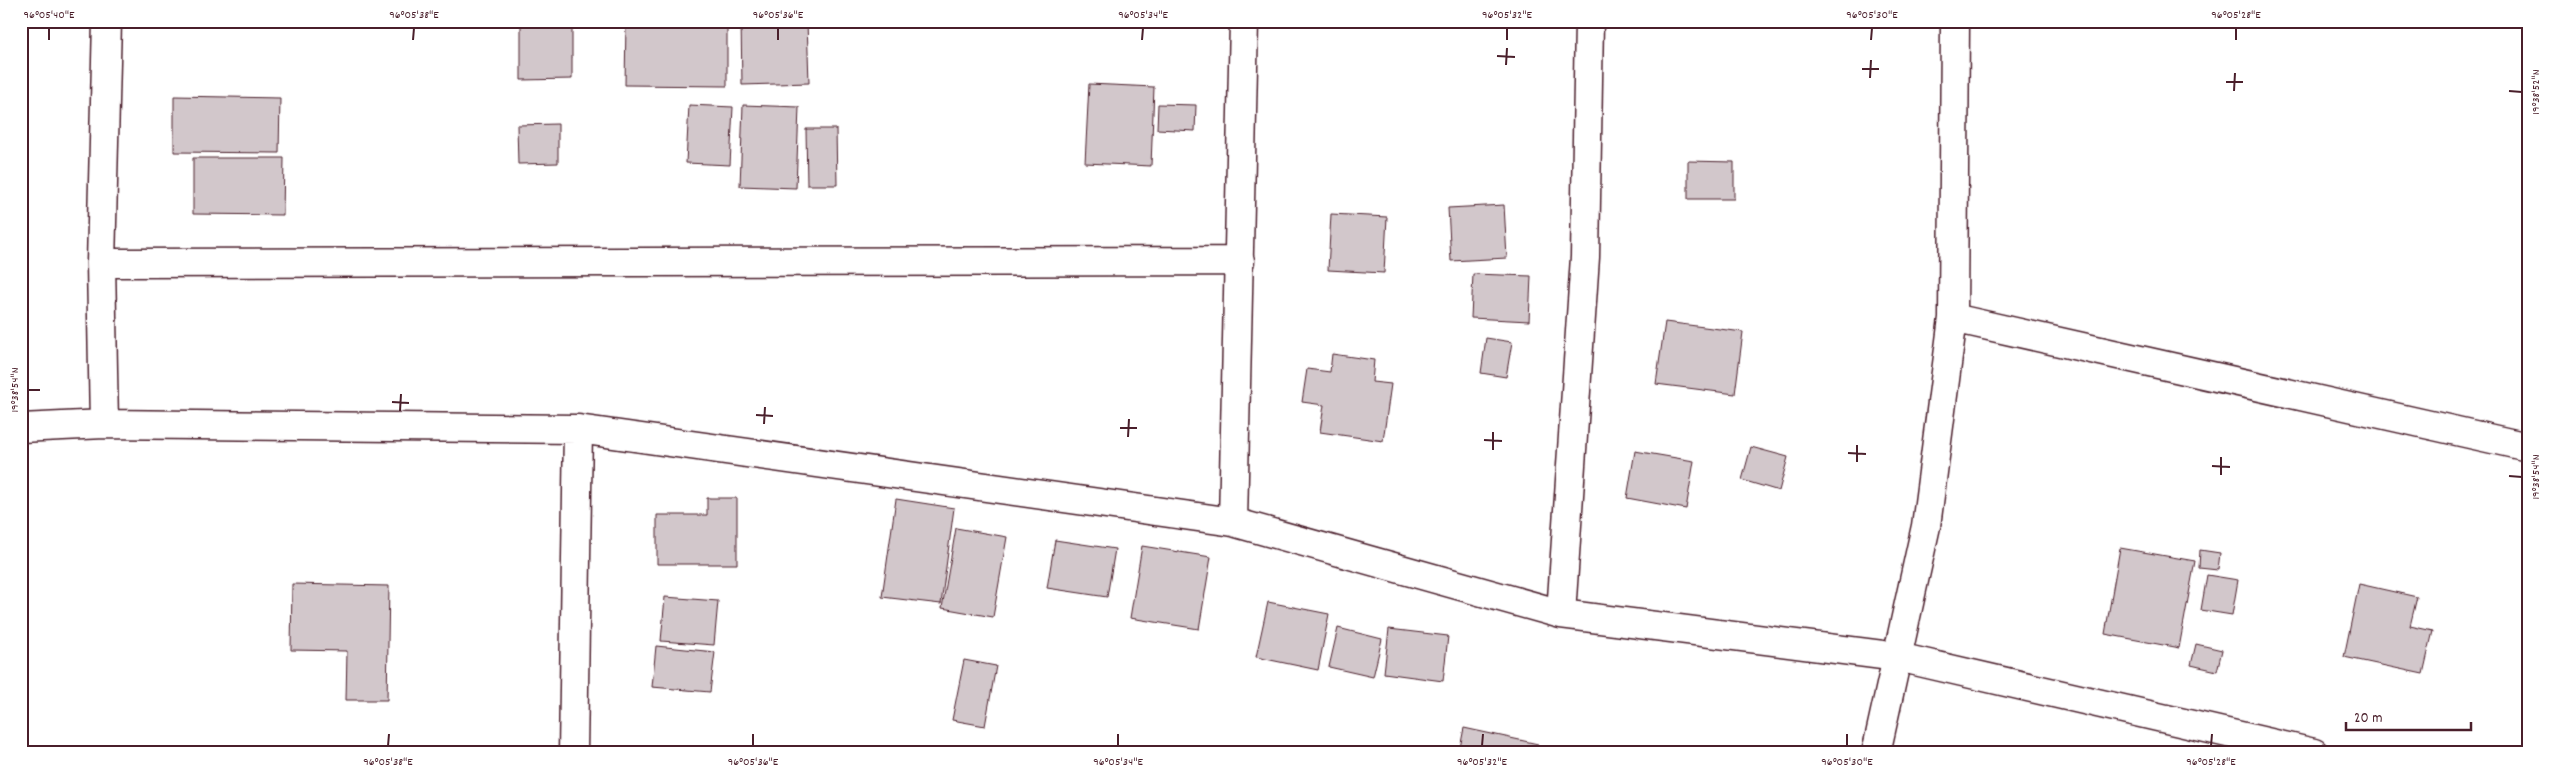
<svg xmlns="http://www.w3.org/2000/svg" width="2549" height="774" viewBox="0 0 2549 774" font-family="Dekko,sans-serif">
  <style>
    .building { fill: #d2c7cb; stroke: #4a1f2b }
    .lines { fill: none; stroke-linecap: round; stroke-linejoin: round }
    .minor-casing { stroke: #4a1f2b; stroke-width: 31 }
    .minor { stroke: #fff; stroke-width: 28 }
    .ticks { fill: none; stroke: #4a1f2b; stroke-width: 2 }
    .neatline { fill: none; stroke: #4a1f2b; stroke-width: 2 }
    .ticks-label { font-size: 12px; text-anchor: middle; fill: #4a1f2b }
  </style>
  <rect width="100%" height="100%" fill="#fff"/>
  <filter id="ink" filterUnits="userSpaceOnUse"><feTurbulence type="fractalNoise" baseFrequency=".02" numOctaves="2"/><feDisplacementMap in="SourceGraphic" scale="10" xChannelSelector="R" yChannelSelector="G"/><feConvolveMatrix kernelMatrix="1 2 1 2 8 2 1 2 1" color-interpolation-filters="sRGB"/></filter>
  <g filter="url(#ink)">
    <path class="building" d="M521 21H572V79L521 80Z
      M626 21H727V86L625 85Z
      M741 21H807L809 83 742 85Z
      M1089 84 1154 87 1151 166 1085 163Z
      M174 96 280 98 279 153 174 152Z
      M1158 104 1196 105 1195 131 1157 129Z
      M689 105 733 107 730 165 686 163Z
      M743 105 799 107 796 188 740 186Z
      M558 124V163L518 164 517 125Z
      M806 129H836L837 185H807Z
      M193 158H284L283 215 193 214Z
      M1688 161 1734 162V199H1688Z
      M1504 205 1507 258 1451 261 1448 208Z
      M1331 214 1387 217 1384 273 1328 270Z
      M1473 274 1531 276 1529 321 1471 318Z
      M1665 322 1743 332 1735 394 1656 384Z
      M1486 338 1512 342 1506 377 1481 373Z
      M1332 354 1374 360 1372 382 1391 384 1383 441 1320 432 1324 405 1302 402 1307 369 1330 372Z
      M1751 447 1788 457 1779 491 1742 480Z
      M1635 451 1694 461 1686 509 1627 498Z
      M707 498H737V564H657V515H707Z
      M896 499 954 508 941 604 882 597Z
      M956 528 1007 537 993 617 942 608Z
      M1055 540 1115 549 1107 597 1047 588Z
      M1142 546 1211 557 1199 629 1130 618Z
      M2120 548 2195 561 2179 648 2105 634Z
      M2200 550 2220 553 2218 570 2199 568Z
      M2207 575 2238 580 2232 615 2201 610Z
      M292 584 389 586 387 700H346L347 651 291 650Z
      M2359 584 2417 597 2410 626 2433 631 2423 674 2344 657Z
      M665 597 718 601 714 645 661 641Z
      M1268 602 1329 614 1318 670 1256 657Z
      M1338 628 1382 639 1373 677 1329 667Z
      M1389 629 1448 636 1443 681 1384 673Z
      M2196 644 2222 650 2217 671 2191 665Z
      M656 646 715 652 710 692 652 687Z
      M964 660 996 666 985 726 952 720Z
      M1464 728 1538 744 1536 753H1459Z"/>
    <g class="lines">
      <defs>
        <path id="minor" d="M101 263 1240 261
          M1953 318 2528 447
          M104 424 101 263 107 21
          M21 428 104 424 578 429 1233 522 1561 614 1898 657 2314 753
          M1233 522 1244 21
          M1561 614 1585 257 1589 21
          M573 753 578 429
          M1876 753 1926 526 1953 318 1955 21"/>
      </defs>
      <use href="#minor" class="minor-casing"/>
      <use href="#minor" class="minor"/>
    </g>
  </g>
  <path class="ticks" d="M49 40V28M413 40 414 28M778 40V28M1142 40 1143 28M1507 40V28M1871 40 1872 28M2236 40V28M1497 56 1515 57M1506 65 1507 48M1862 69H1879M1870 78 1871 60M2226 82H2243M2234 91 2235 73M2509 91 2522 92M28 390H40M392 402 409 403M400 411 401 394M756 415 773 416M764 424 765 407M1120 428H1137M1128 437 1129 419M1484 440 1502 441M1493 450V432M1848 453 1866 454M1857 462V445M2212 466 2230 467M2221 475V457M2509 476 2522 477M388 746 389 734M753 746V734M1118 746V734M1482 746 1483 734M1847 746V734M2211 746 2212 734"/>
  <rect width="2549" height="774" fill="none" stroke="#fff" stroke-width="55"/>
  <path d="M2346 722v8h125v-8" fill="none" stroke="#4a1f2b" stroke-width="2.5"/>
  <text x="2354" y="722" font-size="15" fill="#4a1f2b" stroke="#ffffff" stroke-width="4" paint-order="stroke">20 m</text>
  <rect x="28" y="28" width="2494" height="718" class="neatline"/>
  <g class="ticks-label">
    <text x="49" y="18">96°05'40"E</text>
    <text x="414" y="18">96°05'38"E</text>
    <text x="778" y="18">96°05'36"E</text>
    <text x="1143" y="18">96°05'34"E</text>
    <text x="1507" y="18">96°05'32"E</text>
    <text x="1872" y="18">96°05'30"E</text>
    <text x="2236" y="18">96°05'28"E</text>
    <text transform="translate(2535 92) rotate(-90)" y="4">19°38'52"N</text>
    <text transform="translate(14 390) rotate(-90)" y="4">19°38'54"N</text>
    <text transform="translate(2535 477) rotate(-90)" y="4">19°38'54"N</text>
    <text x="388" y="765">96°05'38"E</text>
    <text x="753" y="765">96°05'36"E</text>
    <text x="1118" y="765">96°05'34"E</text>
    <text x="1482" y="765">96°05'32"E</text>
    <text x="1847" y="765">96°05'30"E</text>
    <text x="2211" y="765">96°05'28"E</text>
  </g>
</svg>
